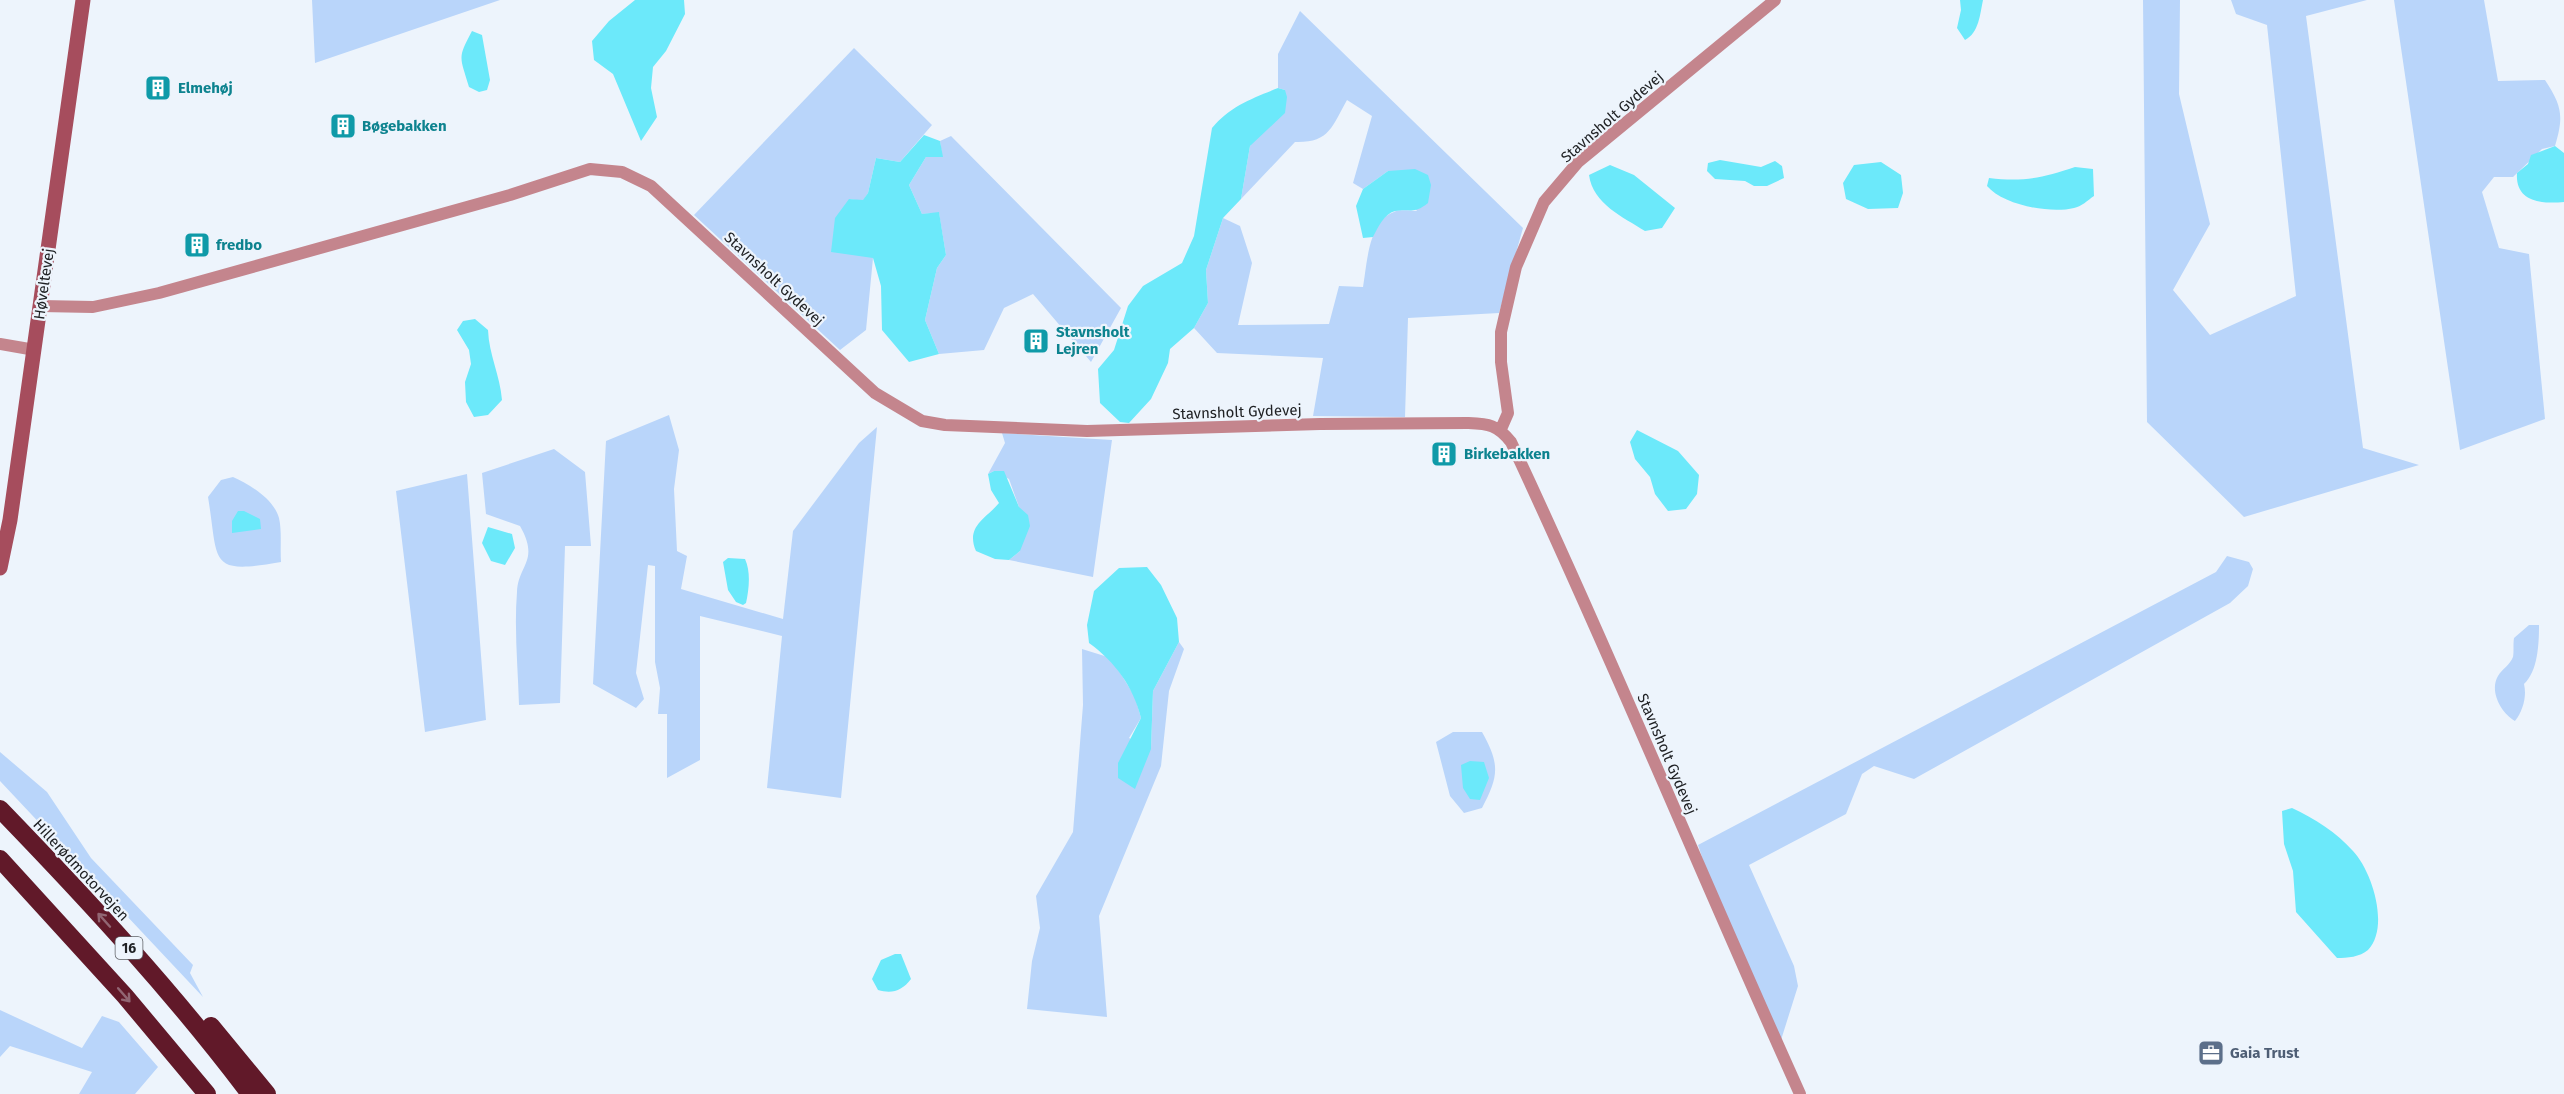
<svg xmlns="http://www.w3.org/2000/svg" width="2564" height="1094" viewBox="0 0 2564 1094" font-family="'Fira Sans',sans-serif">
  <style>
    .green { fill: #b9d5fa }
    .water { fill: #6ce9fa }
    .lines { fill: none; stroke-linecap: round; stroke-linejoin: round }
    .street { stroke: #c4858d; stroke-width: 12 }
    .secondary { stroke: #a64d5d; stroke-width: 15 }
    .highway { stroke: #611929; stroke-width: 18 }
    .oneway { stroke: #926673 }
    .labels { text-anchor: middle; dominant-baseline: central; stroke-width: 4.5; stroke-linejoin: round; paint-order: stroke }
    .shield { fill: #edf4fc; stroke: #5e6166; stroke-width: 1.5 }
    .shield-label { font-size: 14px; font-weight: bold; fill: #202225 }
    .culture-label { font-size: 15px; font-weight: bold; fill: #0d838f; stroke: #edf4fc; text-anchor: start }
    .street-label { font-size: 15px; fill: #202225; stroke: #edf4fc }
    .service-label { font-size: 15px; font-weight: bold; fill: #4e5e75; stroke: #edf4fc; text-anchor: start }
  </style>
  <rect width="100%" height="100%" fill="#edf4fc"/>
  <path class="green" d="M312 0H500L315 63Z
    M2143 0H2180L2179 94 2210 224 2173 290 2210 335 2296 296 2267 25 2236 14 2231 0H2367L2306 16 2363 448 2419 465 2244 517 2147 422Z
    M2394 0H2484L2498 81 2545 80C2562 106 2564 116 2555 146L2542 149 2513 177H2494L2482 192 2499 248 2529 254 2545 419 2460 450Z
    M1300 11 1523 228 1499 313 1408 318 1405 417 1313 416 1323 358 1217 353 1194 328 1208 303 1206 270 1223 218 1240 226 1252 263 1238 325 1329 324 1339 286 1363 287C1367 265 1368 221 1394 212 1400 209 1410 211 1417 211L1388 171 1363 189 1353 183 1372 116 1347 100C1332 127 1329 143 1295 142L1241 199 1250 146 1285 90 1278 88V54Z
    M854 48 932 125 900 162 876 158 868 193 863 201 849 199 873 258 866 330 840 350 694 215Z
    M951 136 1121 308 1091 362 1033 294 1004 308 984 350 939 354 925 320 937 268 946 255 939 213 922 214 909 185 926 157 942 156 940 141Z
    M669 415 679 450 674 489 677 551 687 556 681 589 783 619 793 531 859 443 877 427 841 798 767 788 782 636 700 616V760L667 778V714H658L660 688 655 662V566L648 565 636 673 644 699 636 708 593 684 606 441Z
    M1002 433 1112 440 1093 577 1009 560 1020 551 1019 507 1009 479 994 471 988 474 1005 443Z
    M554 449 585 472 591 546H565L560 703 519 705C518 668 514 629 517 592 518 565 540 561 520 526L486 514 482 473Z
    M467 474 486 720 425 732 396 491Z
    M233 477C249 484 274 499 279 518 282 531 280 548 281 562 207 575 219 563 208 497L221 480Z
    M2227 556 2249 562 2253 569 2248 586 2230 603 1914 779 1874 766 1862 774 1846 814 1749 865 1794 966 1798 986 1781 1040 1713 890 1698 845 2216 572Z
    M2529 625H2539C2539 644 2538 671 2524 684 2527 696 2523 711 2515 721 2501 713 2489 691 2498 676 2502 669 2510 665 2513 657 2514 652 2513 644 2514 638Z
    M1179 642 1184 649 1169 691 1161 766 1099 916 1107 1017 1027 1009 1032 961 1040 928 1036 896 1073 832 1083 705 1082 649 1111 658 1135 697 1141 718 1129 738 1151 749 1153 691Z
    M1453 732H1482C1500 764 1499 776 1482 808L1464 813 1450 796 1436 742Z
    M0 752 47 792 91 858 193 965 190 973 203 997 0 781Z
    M0 1010 82 1048 102 1016 119 1022 158 1067 135 1094H79L92 1072 10 1046 0 1057Z"/>
  <path class="water" d="M635 0H684L685 14 666 51 653 67 651 88 657 117 641 141 613 74 594 60 592 41 609 21Z
    M1960 0H1983C1980 14 1979 33 1965 40L1957 28 1961 10Z
    M472 31 482 35 490 80 487 90 479 92 469 87C460 56 457 59 472 31Z
    M1278 88 1285 90 1287 97 1285 113 1250 146 1241 199 1223 218 1206 270 1208 303 1194 328 1170 349 1168 363 1151 399 1129 423 1120 422 1100 403 1098 369 1114 350 1128 306 1143 286 1182 263 1194 236 1212 128C1230 106 1253 98 1278 88Z
    M924 135 940 141 943 157H926L909 185 922 214 939 212 946 255 937 268 925 320 939 354 909 362 882 330 881 286 873 258 831 252 835 218 849 199 863 200 868 193 876 158 900 162Z
    M2555 146 2564 153V202C2541 204 2515 202 2517 173L2528 164 2531 155Z
    M1720 160 1761 167 1775 161 1782 166 1784 178 1767 186H1754L1745 181 1715 179 1707 171 1708 163Z
    M1881 162 1901 175 1903 193 1898 208 1868 209 1846 199 1843 183 1854 165Z
    M1610 165 1634 175 1675 208 1662 228 1645 231C1623 217 1593 204 1589 175Z
    M2075 167 2093 169 2094 196C2088 200 2081 207 2074 208 2050 214 2003 205 1987 186L1989 178C2023 182 2043 178 2075 167Z
    M1415 169 1428 175 1431 185 1428 203C1413 215 1411 208 1395 211 1384 214 1378 227 1373 237L1363 238 1356 206 1363 189 1388 171Z
    M475 319 488 330C489 355 500 375 502 400L488 415 474 417 466 402 465 382 471 364 469 350 457 330 463 321Z
    M1637 430 1678 451 1699 475 1697 494 1686 509 1668 511 1655 494 1650 477 1635 459 1630 442Z
    M994 471H1004L1019 507 1028 515 1030 526 1020 551 1009 560 995 559 976 551C965 526 987 518 999 503L991 490 988 474Z
    M238 511H244L260 519 261 529 232 533V521Z
    M488 527 512 534 515 548 505 565 491 561 482 543Z
    M728 558 745 559C751 572 749 589 746 603L743 605 736 602 728 590 723 562Z
    M1147 567 1161 585 1177 618 1179 642 1153 691 1151 749 1135 789 1118 778V763L1141 718C1133 686 1115 662 1089 643L1087 625 1094 591 1119 568Z
    M1470 761 1484 762 1489 778 1480 800 1470 799 1463 788 1461 765Z
    M2292 808C2314 818 2337 833 2353 851 2372 871 2390 927 2368 950 2360 957 2347 958 2337 958L2296 912 2293 871 2284 844 2282 811Z
    M895 954H901L911 979C902 991 892 994 878 990L872 979 881 960Z"/>
  <g class="lines">
    <path class="street" d="M41 306 93 307 159 293 510 195 590 169 622 172 651 186 875 393 922 421 945 425 1087 431 1320 424 1467 423C1488 424 1497 424 1511 442 1612 657 1702 877 1800 1094
      M0 344 35 350
      M1501 429 1508 413 1501 362V332L1516 267 1544 202 1578 162 1775 0"/>
    <path class="secondary" d="M0 568 10 520 83 0"/>
    <path class="highway" d="M0 809C88 900 174 993 250 1094
      M0 859 125 996 207 1094
      M211 1026 267 1094"/>
  </g>
  <defs><path id="oneway-shaft" d="M-6 0H5M1.5-3L5.5 0L1.5 3" fill="none" stroke-width="1.6" stroke-linecap="round" stroke-linejoin="round" transform="scale(1.5)"/></defs>
  <g class="oneway">
    <use href="#oneway-shaft" transform="translate(104 920) rotate(-132)"/>
    <use href="#oneway-shaft" transform="translate(124 995) rotate(49)"/>
  </g>
  <defs>
    <symbol id="building-square" viewBox="-11 -11 22 22"><rect x="-9" y="-9" width="18" height="18" rx="4" fill="#0f9aa8" stroke="#edf4fc"/><path d="M-4-6H4V6H1V3H-1V6H-4ZM-2.5-4.3h1.7v1.8h-1.7ZM.8-4.3h1.7v1.8H.8ZM-2.5-1h1.7V.8h-1.7ZM.8-1h1.7V.8H.8Z" fill="#fff"/></symbol>
    <symbol id="office-square" viewBox="-11 -11 22 22"><rect x="-9" y="-9" width="18" height="18" rx="4" fill="#5c6f8a" stroke="#edf4fc"/><path d="M-6-3h4V-5.5h4V-3h4V5H-6ZM-1-4.5V-3h2v-1.5ZM-6 0V1H6V0Z" fill="#fff"/></symbol>
  </defs>
  <g fill-rule="evenodd">
    <use href="#building-square" x="143" y="73" width="30" height="30"/>
    <use href="#building-square" x="328" y="111" width="30" height="30"/>
    <use href="#building-square" x="182" y="230" width="30" height="30"/>
    <use href="#building-square" x="1021" y="326" width="30" height="30"/>
    <use href="#building-square" x="1429" y="439" width="30" height="30"/>
    <use href="#office-square" x="2196" y="1038" width="30" height="30"/>
  </g>
  <g class="labels">
    <rect class="shield" x="115.5" y="937" width="27" height="22" rx="4.5"/>
    <g class="shield-label">
      <text x="129" y="948">16</text>
    </g>
    <g class="culture-label">
      <text x="178" y="88">Elmehøj</text>
      <text x="362" y="126">Bøgebakken</text>
      <text x="216" y="245">fredbo</text>
      <text x="1056" y="332">Stavnsholt<tspan x="1056" dy="17">Lejren</tspan></text>
      <text x="1464" y="454">Birkebakken</text>
    </g>
    <g class="street-label">
      <text transform="translate(1612 117) rotate(-41)">Stavnsholt Gydevej</text>
      <text transform="translate(774 279) rotate(43)">Stavnsholt Gydevej</text>
      <text transform="translate(44 284) rotate(-82)">Høveltevej</text>
      <text transform="translate(1237 412) rotate(-2)">Stavnsholt Gydevej</text>
      <text transform="translate(1667 754) rotate(67)">Stavnsholt Gydevej</text>
      <text transform="translate(81 870) rotate(47)">Hillerødmotorvejen</text>
    </g>
    <g class="service-label">
      <text x="2230" y="1053">Gaia Trust</text>
    </g>
  </g>
</svg>
